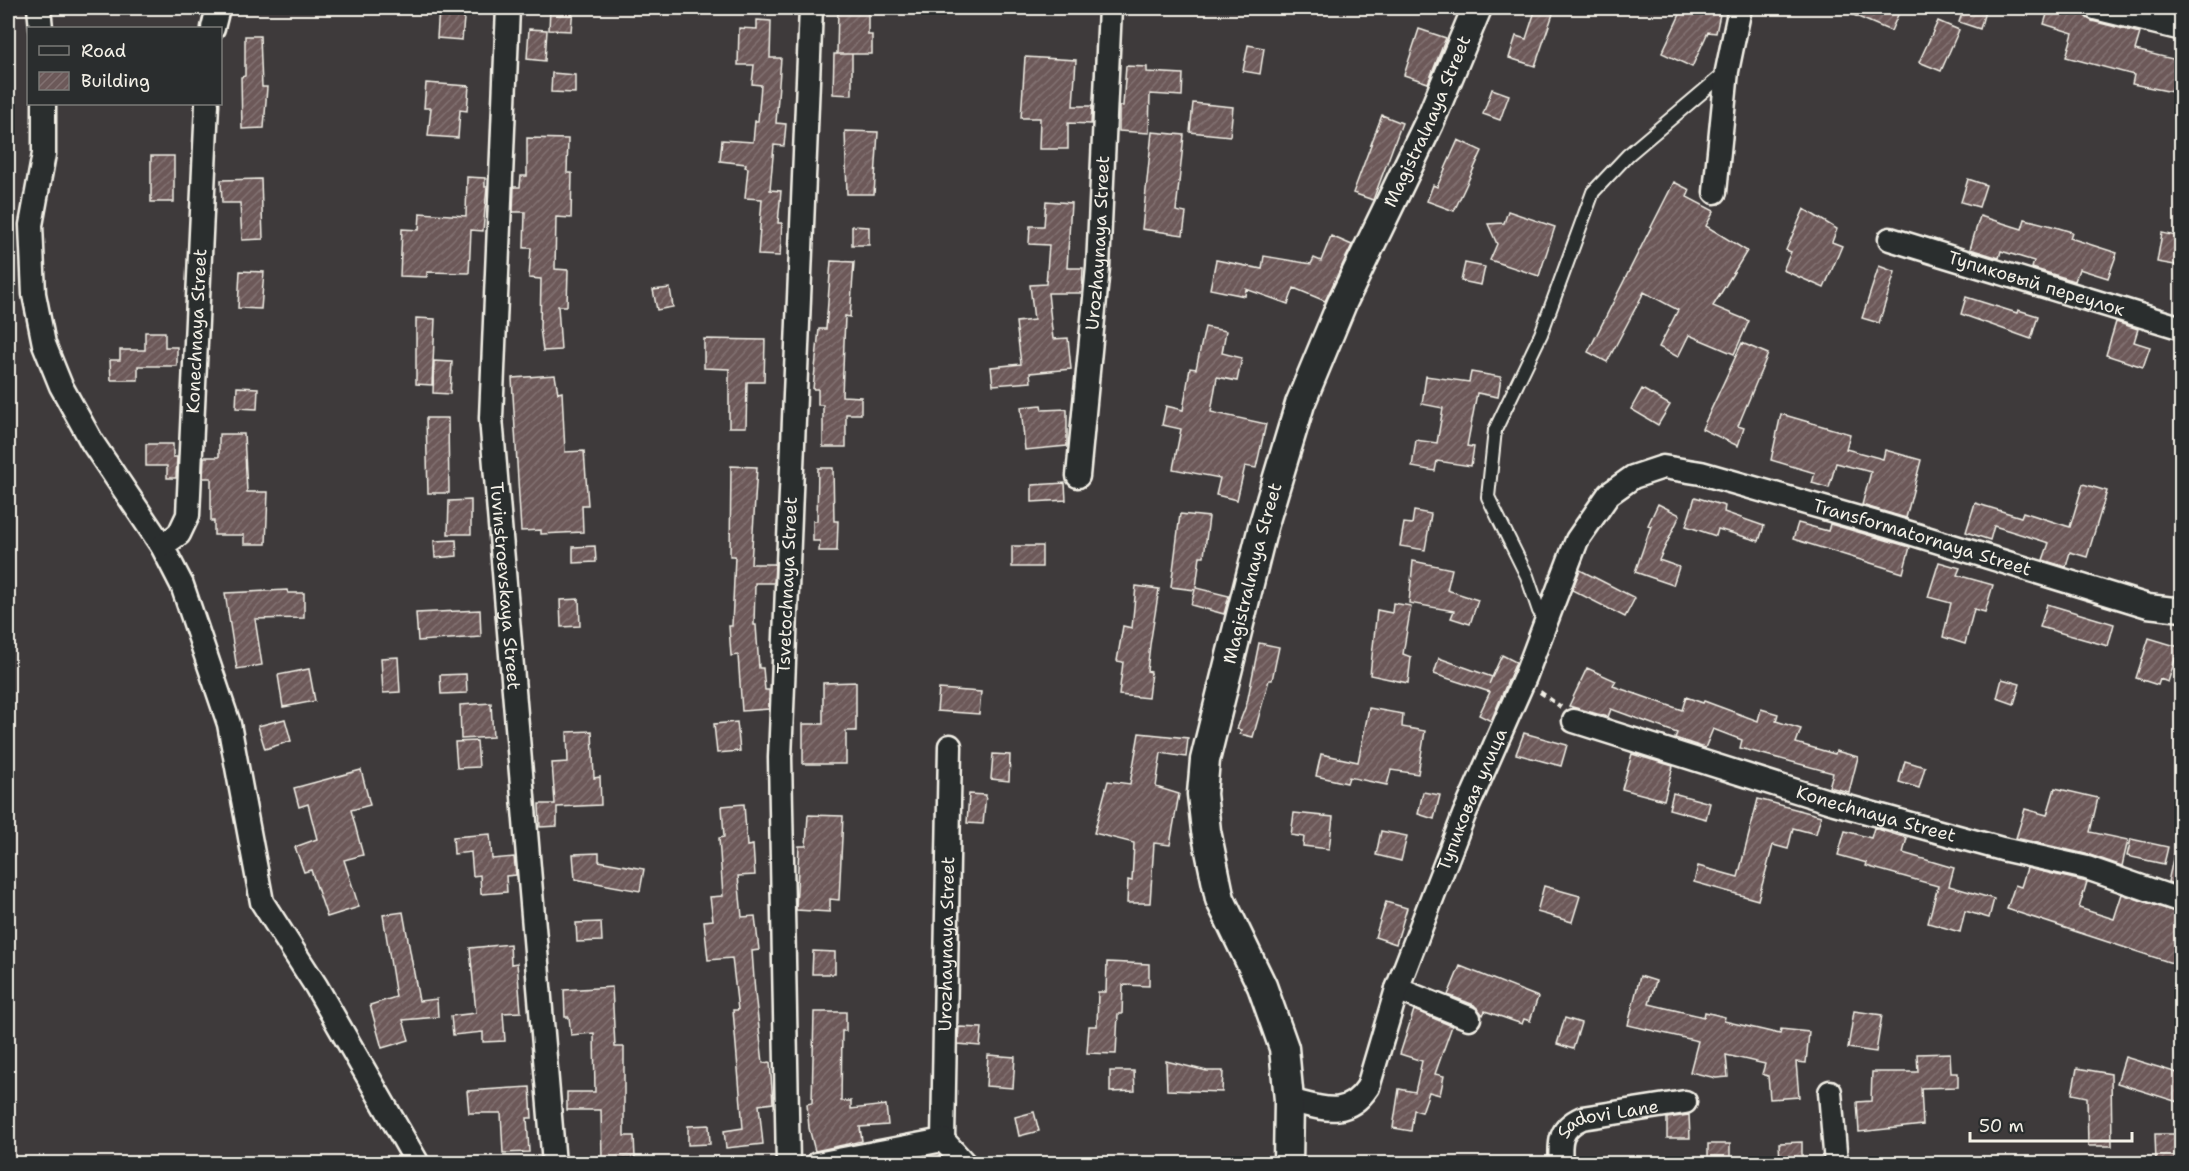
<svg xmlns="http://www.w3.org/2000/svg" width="2189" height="1171" viewBox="0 0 2189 1171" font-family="'Shantell Sans',sans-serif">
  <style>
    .building { fill: url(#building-hatch); stroke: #f4f1e8; stroke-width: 1.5 }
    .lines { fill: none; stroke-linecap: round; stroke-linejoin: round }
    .service-casing { stroke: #f4f1e8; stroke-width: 16 }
    .minor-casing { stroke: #f4f1e8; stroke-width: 27 }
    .tertiary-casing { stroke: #f4f1e8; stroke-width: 33 }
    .path { stroke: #f4f1e8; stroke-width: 4; stroke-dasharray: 6 4.5; stroke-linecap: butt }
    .service { stroke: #2a2d2e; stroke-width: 12 }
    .minor { stroke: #2a2d2e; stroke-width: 22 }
    .tertiary { stroke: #2a2d2e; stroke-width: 28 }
    .labels { text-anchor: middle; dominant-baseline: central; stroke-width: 6; stroke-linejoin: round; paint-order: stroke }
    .street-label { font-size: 18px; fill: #f4f1e8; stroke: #2a2d2e }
  </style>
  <defs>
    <pattern id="building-hatch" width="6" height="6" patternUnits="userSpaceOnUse" patternTransform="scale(1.5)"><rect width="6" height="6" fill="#6c5959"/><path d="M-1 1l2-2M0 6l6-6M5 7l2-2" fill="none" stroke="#827171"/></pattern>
  </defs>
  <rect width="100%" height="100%" fill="#3e3a3b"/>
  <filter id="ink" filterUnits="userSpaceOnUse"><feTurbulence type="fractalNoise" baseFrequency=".0167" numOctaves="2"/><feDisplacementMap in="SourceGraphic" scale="12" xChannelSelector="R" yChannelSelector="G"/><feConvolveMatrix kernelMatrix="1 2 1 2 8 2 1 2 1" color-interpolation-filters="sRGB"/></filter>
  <g filter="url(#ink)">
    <path class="building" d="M439 8H465L462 40 437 38Z
      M550 8H573L571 31 549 30Z
      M838 8H868V35H872V54H837Z
      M1536 8H1555L1535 66 1509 58 1516 36 1526 39Z
      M1683 8H1701V10L1720 14 1716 33 1708 32 1692 67 1662 53Z
      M1837 8H1901L1891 31Z
      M1964 8H1986L1980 29 1959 22Z
      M2049 8H2060L2084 15 2092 21 2140 33 2135 50 2181 61V85L2174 83 2173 92 2132 84 2134 75 2066 57 2073 33 2044 24Z
      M757 20 771 21 770 58H781L776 123 786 124 784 146 774 145 770 190 781 191 778 223H782L780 256 758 255 762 199 745 198 748 168 745 167 746 164 720 161 722 140 753 142 755 121H758L761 85 752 84 754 65H738L739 28 757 29Z
      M1938 21 1959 30 1941 71 1919 62Z
      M529 29 547 30 545 61 527 59Z
      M1419 29 1446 38 1428 83 1404 75Z
      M245 36H260L262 87H267L264 128 242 129 241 77 245 76Z
      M1248 45 1264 48 1260 74 1243 71Z
      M834 54H852V95L833 94Z
      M1025 57 1076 60 1073 106H1092L1091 124 1068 123V149H1039L1040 118H1021Z
      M1126 66 1147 67V72L1183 74 1182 96 1150 94 1149 133 1119 131V106H1123Z
      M552 73 575 75V93L551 92Z
      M426 83 469 86 467 111 460 110 458 138 428 136 431 108H424Z
      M1492 89 1509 95 1500 120 1483 114Z
      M1193 103 1233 107 1230 136 1190 132Z
      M1382 115 1402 123 1373 200 1353 193Z
      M845 131 878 132 874 194H847Z
      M1152 132 1184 135 1176 211 1186 213 1183 235 1142 229Z
      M527 138 568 139 567 173H572L571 218 556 217 555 269 568 270 567 306H558L561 350 543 351 540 328 541 279 529 278 531 248H524L525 212H513L514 187H520L521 176H527Z
      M1458 140 1482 151 1454 211 1427 201 1433 185 1437 187Z
      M151 156H174V202H151Z
      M467 177 485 178V187H487L483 231 471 230 469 273 427 272V277L400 276 402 229 419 230 420 213 466 216Z
      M261 179 263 239 242 240 240 203H222L221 180Z
      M1968 179 1986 185 1979 207 1961 202Z
      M1674 182 1690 190 1687 197 1714 211 1706 226 1747 251 1713 306 1749 321 1734 354 1689 335 1678 357 1659 347 1678 310 1644 292 1607 362 1588 352Z
      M1046 201 1071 203 1067 268H1083L1082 293H1048L1053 339 1068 338 1071 369 1030 373 1031 382 993 385 991 367 1021 364 1016 322 1034 320 1030 285 1046 284 1049 245 1029 244 1030 226H1044Z
      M1804 209 1837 229 1832 242 1842 246 1824 288 1783 270 1791 252 1786 250Z
      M1508 211 1555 227 1539 276 1490 260 1497 244 1488 224 1504 223Z
      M1980 216 2022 229 2025 219 2052 226 2072 232 2070 238 2117 253 2108 278 2079 269 2075 281 2032 268 2034 261 2001 251 1999 258 1970 249Z
      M852 226 869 227V245H852Z
      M2162 233 2181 237V266L2157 262Z
      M1331 236 1352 245 1325 301 1294 288 1288 304 1246 289 1245 296 1210 289 1216 260 1262 269 1264 256 1311 264 1314 258 1321 261Z
      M831 261 854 262 850 317 845 316 842 396 861 397V414H846V447H823V405H818V389H813L819 329H826Z
      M1465 263 1485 267 1481 285 1461 281Z
      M1879 266 1895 272 1879 323 1862 318Z
      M240 271 264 272 261 309 238 308Z
      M670 288 673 307 657 310 653 290Z
      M1966 297 2017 313 2018 310 2038 316 2031 339 1961 314Z
      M416 318 435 319 432 385 416 384Z
      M2116 322 2138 329 2134 342 2150 347 2143 367 2106 355Z
      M1205 327 1226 331 1222 353 1242 358 1237 381 1217 377 1211 412 1266 424 1256 468 1245 466 1237 500 1216 495 1220 478 1173 469 1181 429 1162 425 1166 406 1183 410 1190 368 1196 369Z
      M145 332H165V347H177V366H138V380H111L110 360H120V350H145Z
      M704 339 765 340 764 382H747L746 427H729V369L704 368Z
      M1742 343 1768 354 1738 426 1744 428 1738 446 1702 429Z
      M434 361 452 362 450 394 433 393Z
      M1471 372 1501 377 1498 397 1477 393 1467 446 1474 447 1471 466 1437 461 1435 471 1412 467 1416 440 1437 443 1443 408 1422 404 1426 376 1469 382Z
      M555 375 558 393 562 392 565 452 584 451 588 505H582L583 532 541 534V530L521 531 512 378Z
      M237 387 258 388 257 409 236 408Z
      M1642 389 1670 405 1658 425 1631 409Z
      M1041 405 1042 410 1067 409V446L1025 450 1021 407Z
      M1781 414 1850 434 1846 449 1883 459 1885 450 1921 460 1906 518 1862 505 1871 472 1836 463 1829 488 1812 483 1815 473 1771 460Z
      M426 418H448L449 493H428Z
      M219 434H244L247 492H268L266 544H244V535H214V521H211V478H203L204 457H219Z
      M146 444H173V457H177L176 478H167V466H146Z
      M731 466 757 467 751 564H775L774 583H755L754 625H756L759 668H763L765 690H769V709L742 711 738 655 731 656 729 626H732L735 556H730Z
      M818 468H833L834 521H838L837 551H819L820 541H813V521H817Z
      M1065 483 1066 500 1032 502V485Z
      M2083 484 2107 491 2087 557 2070 552 2066 567 2043 560 2049 543 1994 526 1990 540 1966 532 1975 503 2021 517 2023 512 2070 527Z
      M1695 497 1725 506 1724 512 1764 526 1759 541 1718 529 1716 536 1686 526Z
      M471 500V534H448L449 501Z
      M1658 504 1680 515 1659 560 1679 567 1673 585 1635 572 1651 526 1648 525Z
      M1414 511 1431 514 1425 550 1400 546 1404 523 1412 524Z
      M1180 514 1209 517 1204 556H1200L1196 588 1229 596 1224 614 1191 605 1195 590 1171 587Z
      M1798 523 1828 531 1830 524 1910 547 1903 573 1793 539Z
      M456 540 457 556 435 558 434 541Z
      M595 546 596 562 573 563V547Z
      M1012 546H1042V567H1012Z
      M1413 561 1452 569 1447 590 1478 600 1470 624 1451 618 1454 611 1409 603Z
      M1939 562 1960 568 1957 575 1993 585 1985 612 1974 609 1965 644 1943 637 1951 603 1928 597Z
      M1580 570 1635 598 1625 617 1572 590Z
      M1136 586 1159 589 1150 645 1147 671 1151 672 1148 698 1119 695 1123 662 1117 661 1123 626 1132 628Z
      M287 590 288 593H304V618L255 619 262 665 237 669 225 593Z
      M579 599 580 626 561 627 560 600Z
      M1393 603 1411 606 1403 654 1411 657 1408 683 1370 675 1377 610 1392 613Z
      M2047 604 2114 624 2108 646 2040 627Z
      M480 610 481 637 418 641 416 613Z
      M2149 638 2179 647 2168 682 2160 679 2158 685 2136 678Z
      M1259 643 1279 647 1272 680H1269L1253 737 1240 734 1241 730 1237 729 1247 703Z
      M1502 655 1516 662 1491 721 1479 715 1490 692 1434 674 1439 658 1492 677 1489 684Z
      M398 657 400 692 383 693 381 658Z
      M1587 668 1616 681 1613 686 1682 710 1686 697 1703 703 1704 701 1758 721 1761 709 1778 714 1776 721 1801 729 1796 743 1835 754 1836 751 1858 757 1849 792 1829 787 1833 773 1740 748 1742 740 1713 729 1705 748 1675 738 1677 733 1611 709 1608 717 1569 706Z
      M309 669 315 701 283 707 278 675Z
      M466 674 467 693 441 694 440 675Z
      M2002 679 2020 684 2014 704 1997 698Z
      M856 682V731H846V764H803V724H823V683Z
      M939 689 981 692 979 714 937 711Z
      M491 703 493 737 461 739 460 705Z
      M1369 708 1403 714 1402 727 1425 731 1418 774 1391 770 1387 785 1349 777 1347 783 1316 776 1321 754 1358 762Z
      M285 719 291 741 265 749 258 726Z
      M737 722 740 751 717 753 714 724Z
      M592 731 594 778 600 777 601 805 557 807V826L540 827 539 804H555L552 763 568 762 567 732Z
      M1139 733 1188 738 1186 757 1161 753 1156 787 1179 794 1170 845 1154 843 1150 903H1127L1128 880 1132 881 1134 843 1094 833 1108 781 1130 784Z
      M1524 733 1567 745 1561 766 1516 754Z
      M477 741 479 767 457 768 455 742Z
      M993 754 1010 755 1009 781 991 779Z
      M1632 754 1673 766 1664 800 1622 789Z
      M1905 761 1925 767 1919 788 1899 782Z
      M361 770 370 805 351 810 363 855 344 860 359 907 327 917 311 870 304 872 295 847 317 839 308 804 299 807 294 788Z
      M2055 788 2098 798 2090 832 2128 840 2122 866 2090 855 2016 838 2025 809 2047 815Z
      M1423 792 1440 795 1434 819 1418 814Z
      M1673 793 1710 803 1706 819 1669 809Z
      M969 794 986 795 983 824 967 823Z
      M1758 799 1821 816 1816 834 1793 828 1788 849 1773 845 1758 900 1694 882 1698 866 1738 877Z
      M744 804 747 846 753 845 755 875 738 876 742 917 755 916 759 950 752 951 755 993 763 1063 770 1062 773 1103 759 1105 763 1144 726 1148 724 1131 743 1128 733 1010H738L732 958 708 960 704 921 713 920 710 897 723 896 719 838 724 837 722 806Z
      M1294 813 1333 817 1329 849 1303 846 1304 837 1291 835Z
      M808 815 843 816 839 900 830 899V912L796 910 799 846H806Z
      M1874 828 1907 838 1903 853 1954 868 1949 886 1994 899 1989 918 1965 911 1960 932 1928 923 1938 886 1866 866 1867 863 1838 855 1845 831 1871 838Z
      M1381 831 1407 836 1401 861 1376 855Z
      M490 834 492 859 514 857 516 875 506 876 507 892 481 894 480 875 473 876 471 852 454 854 453 837Z
      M2131 839 2168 847 2164 864 2127 856Z
      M599 853V861L644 869 640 891 575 879 573 854Z
      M2174 854 2181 855V887L2168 882Z
      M2027 868 2087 882 2079 908 2114 919 2122 894 2181 914V966L2007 909 2015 885 2021 887Z
      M1544 886 1580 896 1572 922 1537 912Z
      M1386 902 1407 908 1396 944 1375 937Z
      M403 912 419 1001 437 999 438 1017 403 1020 409 1040 382 1048 370 1005 396 997 383 915Z
      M601 922 602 941 577 942 576 923Z
      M510 944 511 964 517 963 521 1012 503 1013 505 1041 483 1042V1032L453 1035 451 1016 476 1013 470 948Z
      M813 951 835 952V974H812Z
      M1107 962 1149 964V986L1123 985 1122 1014H1118L1116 1054 1087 1053 1089 1026H1097L1098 992H1106Z
      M1460 966 1538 997 1530 1021 1524 1019 1522 1024 1485 1011 1483 1015 1474 1005 1448 995Z
      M1640 976 1656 981 1649 1004 1704 1017 1705 1012 1725 1017 1724 1021 1780 1034 1781 1029 1809 1032 1806 1063 1796 1062 1799 1097 1770 1099 1768 1076 1762 1074 1765 1064 1726 1055 1728 1077 1716 1078 1690 1072 1698 1041 1628 1025Z
      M612 987 615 1047H624V1136H634L635 1158 602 1159 601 1110H567V1092H595L594 1033 571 1035 569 1017H565L564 990Z
      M1414 1010 1452 1026 1435 1074 1444 1076 1440 1095 1429 1092 1422 1112 1414 1110 1411 1131 1393 1128 1399 1089 1415 1092 1422 1061 1400 1054Z
      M1854 1011 1882 1015 1876 1052 1848 1048Z
      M814 1012H846V1031H842L841 1101H851V1109L886 1105 888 1125 860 1127 862 1141 815 1151 809 1128 807 1104 812 1103Z
      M1565 1018 1581 1023 1573 1049 1557 1044Z
      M959 1027 982 1028 980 1046 958 1044Z
      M1950 1053 1951 1073H1958V1087L1921 1088 1923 1125 1859 1132 1857 1102 1871 1101 1872 1072H1918L1917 1054Z
      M988 1055 1015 1057 1013 1088 986 1086Z
      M2125 1057 2181 1074V1103L2117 1083Z
      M1166 1061 1207 1071H1223L1222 1092 1167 1090Z
      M2077 1068 2111 1074 2112 1146H2088L2087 1097 2072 1094Z
      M1110 1071H1134L1135 1091 1110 1092Z
      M530 1087 532 1118H527L529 1152 503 1153 501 1113H469L467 1091Z
      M1034 1112 1039 1131 1019 1136 1015 1117Z
      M1689 1115 1690 1138H1667V1118Z
      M709 1125 710 1144 688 1145V1126Z
      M2155 1134H2178V1162H2156Z
      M1802 1142V1160L1780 1161 1779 1143Z
      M1708 1144H1730V1164H1708Z"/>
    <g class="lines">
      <defs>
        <path id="service" d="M1547 617 1539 611 1527 576 1488 497 1495 430 1541 334 1593 192 1628 155 1726 72"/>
        <g id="minor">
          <path d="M39 8 41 28"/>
          <path id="s1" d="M508 8 491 418 554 1164"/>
          <path d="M2095 8 2182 29"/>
          <path d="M213 28 218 8"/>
          <path d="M44 104V154L31 225 34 294 44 344 61 386 92 442 162 546 182 585 229 724 262 902 316 986 418 1164"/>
          <path d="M1715 192 1727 71 1740 8"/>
          <path id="s2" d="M1890 239 2182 328"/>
          <path id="s3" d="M1078 476 1098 267 1110 8"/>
          <path id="s4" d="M162 546 179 534 188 515 207 104"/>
          <path id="s5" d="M1574 721 1834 803 2002 849 2087 868 2182 901"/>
          <path d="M1397 989 1469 1018"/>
          <path d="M1830 1092 1836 1164"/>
          <path id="s6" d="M1289 1100C1322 1108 1346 1120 1368 1087L1397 989 1464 815 1525 677 1577 540 1609 494 1633 477 1663 467 1701 473 1887 526 2148 606 2182 610"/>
          <path id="s7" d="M943 1140 950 746"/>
          <path id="s8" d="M788 1164 780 758 811 8"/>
          <path d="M817 1164 943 1140 965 1164"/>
          <path id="s9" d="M1561 1164C1559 1141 1560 1128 1582 1118L1685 1102"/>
        </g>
        <g id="tertiary">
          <path id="s10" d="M1288 1164 1289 1100 1284 1048 1262 986 1220 899 1206 831 1202 794 1205 760 1263 527 1300 404 1342 303 1429 123 1477 8"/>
        </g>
      </defs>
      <use href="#service" class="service-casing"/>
      <use href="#minor" class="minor-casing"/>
      <use href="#tertiary" class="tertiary-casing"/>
      <path class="path" d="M1540 692 1561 707"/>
      <use href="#service" class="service"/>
      <use href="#minor" class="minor"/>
      <use href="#tertiary" class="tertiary"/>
    </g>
  </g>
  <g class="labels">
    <g class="street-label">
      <text stroke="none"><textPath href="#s10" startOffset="1098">Magistralnaya Street</textPath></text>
      <text stroke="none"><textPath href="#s3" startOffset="234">Urozhaynaya Street</textPath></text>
      <text stroke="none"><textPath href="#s2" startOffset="153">Тупиковый переулок</textPath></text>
      <text stroke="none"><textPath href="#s4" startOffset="226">Konechnaya Street</textPath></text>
      <text stroke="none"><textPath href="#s6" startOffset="1060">Transformatornaya Street</textPath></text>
      <text stroke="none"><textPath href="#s10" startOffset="612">Magistralnaya Street</textPath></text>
      <text stroke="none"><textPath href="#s8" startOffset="579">Tsvetochnaya Street</textPath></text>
      <text stroke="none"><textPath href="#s1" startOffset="579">Tuvinstroevskaya Street</textPath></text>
      <text stroke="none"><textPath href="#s6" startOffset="394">Тупиковая улица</textPath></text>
      <text stroke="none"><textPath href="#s5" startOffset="316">Konechnaya Street</textPath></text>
      <text stroke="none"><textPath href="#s7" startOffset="196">Urozhaynaya Street</textPath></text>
      <text stroke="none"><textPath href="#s9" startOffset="80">Sadovi Lane</textPath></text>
    </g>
  </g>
  <rect width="2189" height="1171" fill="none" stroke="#2a2d2e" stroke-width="30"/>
  <rect x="15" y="15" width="2159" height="1141" fill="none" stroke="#f4f1e8" stroke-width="2" filter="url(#ink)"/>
  <rect x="27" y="27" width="195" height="78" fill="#2a2d2e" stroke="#7b7b78" stroke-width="1.5"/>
  <rect x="39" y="46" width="30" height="9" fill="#2a2d2e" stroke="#7b7b78" stroke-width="1.5"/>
  <text x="81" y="57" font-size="18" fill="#f4f1e8">Road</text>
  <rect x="39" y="72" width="30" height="18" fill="url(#building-hatch)" stroke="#7b7b78" stroke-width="1.5"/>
  <text x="81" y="87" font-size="18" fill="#f4f1e8">Building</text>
  <path d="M1970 1132v9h162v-9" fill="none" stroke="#f4f1e8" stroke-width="3"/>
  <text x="1979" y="1132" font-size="18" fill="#f4f1e8" stroke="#2a2d2e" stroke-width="4.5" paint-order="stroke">50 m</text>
</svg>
